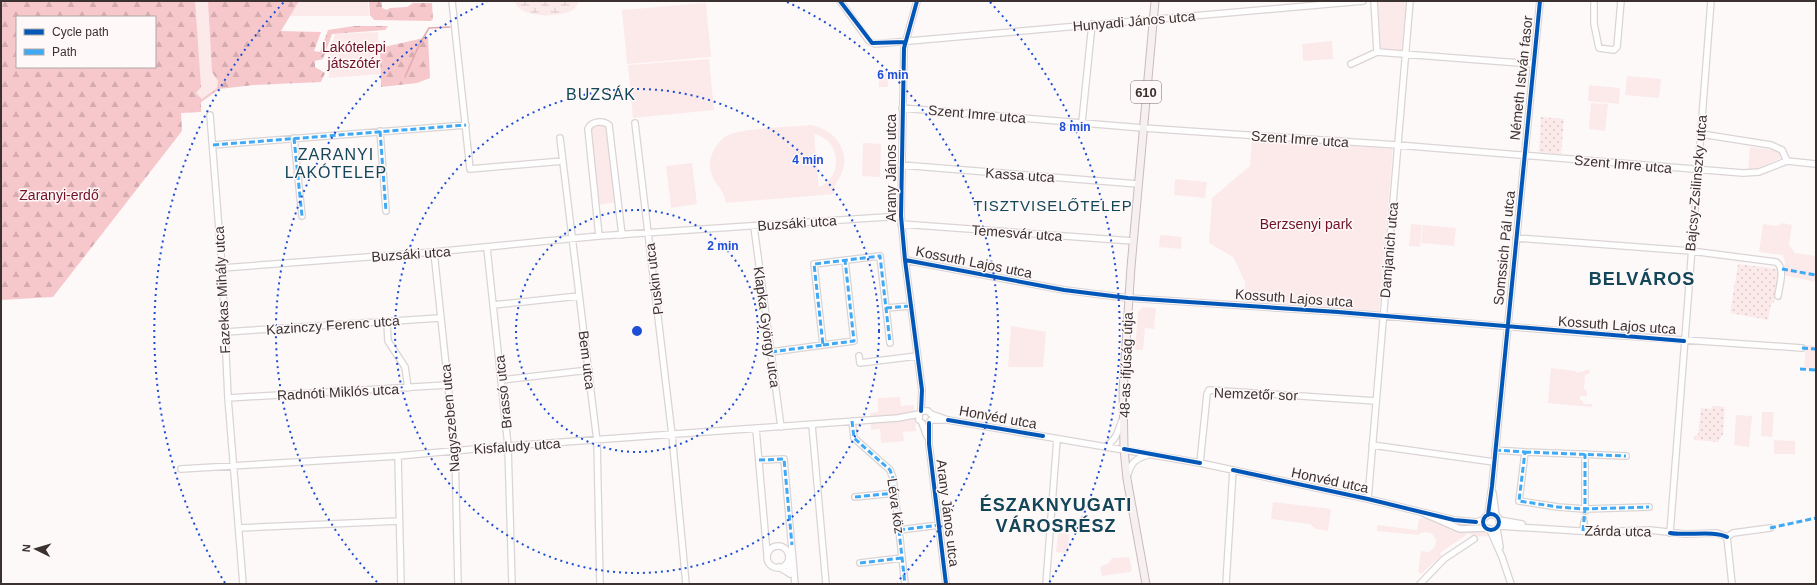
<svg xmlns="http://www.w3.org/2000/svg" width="1817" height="585" viewBox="0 0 1817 585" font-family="Arial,sans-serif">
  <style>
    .green { fill: #fceaeb; fill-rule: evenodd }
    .forest { fill: url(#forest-firs); fill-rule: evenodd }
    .wetland { fill: url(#wetland-marsh) }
    .garden { fill: url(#garden-dots) }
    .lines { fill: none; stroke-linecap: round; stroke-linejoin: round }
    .stream { stroke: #e2a9ad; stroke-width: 1.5 }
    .minor-tunnel { stroke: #d6d1d1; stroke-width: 5.5; stroke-dasharray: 5.5 3; stroke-linecap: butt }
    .minor-casing { stroke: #dbd4d4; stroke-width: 8 }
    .major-casing { stroke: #cabcbe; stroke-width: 9 }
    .minor { stroke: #fffefe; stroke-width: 5.5 }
    .major { stroke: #f6f0f0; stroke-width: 7 }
    .quiet { stroke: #3fa9f5; stroke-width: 3; stroke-dasharray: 6 3; stroke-linecap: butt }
    .cycleway-casing { stroke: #fef8f8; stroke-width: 6 }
    .cycleway { stroke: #0057b8; stroke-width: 4 }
    .ring { fill: none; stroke: #1d4ed8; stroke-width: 2; stroke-dasharray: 2 4 }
    .labels { text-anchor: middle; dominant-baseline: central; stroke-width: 3; stroke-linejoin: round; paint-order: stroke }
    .shield { fill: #fef8f8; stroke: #766d6d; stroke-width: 1 }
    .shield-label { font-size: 13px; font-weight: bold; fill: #3b3131 }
    .street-label { font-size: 14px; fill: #3b3131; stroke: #fef8f8 }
    .park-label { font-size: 14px; fill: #6f1025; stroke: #fef8f8 }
    .neighbourhood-label { font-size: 15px; letter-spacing: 1px; fill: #134658; stroke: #fef8f8 }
    .quarter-label { font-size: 16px; letter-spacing: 1px; fill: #134658; stroke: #fef8f8 }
    .district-label { font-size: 18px; font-weight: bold; letter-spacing: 1px; fill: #134658; stroke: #fef8f8 }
    .centre { fill: #1d4ed8; stroke: #fef8f8; stroke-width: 2 }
    .ring-label { font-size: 12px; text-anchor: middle; font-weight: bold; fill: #1d4ed8; stroke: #fef8f8; stroke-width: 3; stroke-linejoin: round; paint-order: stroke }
  </style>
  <defs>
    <pattern id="forest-firs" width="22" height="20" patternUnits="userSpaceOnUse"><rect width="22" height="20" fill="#f6c8cb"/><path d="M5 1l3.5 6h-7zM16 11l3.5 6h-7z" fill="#d4acaf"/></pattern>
    <pattern id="wetland-marsh" width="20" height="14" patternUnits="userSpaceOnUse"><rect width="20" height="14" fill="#fceaeb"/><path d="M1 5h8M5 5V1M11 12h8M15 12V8" fill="none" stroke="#d9c9ca"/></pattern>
    <pattern id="garden-dots" width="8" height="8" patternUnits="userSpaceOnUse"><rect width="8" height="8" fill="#fceaeb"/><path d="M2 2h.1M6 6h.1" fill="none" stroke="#d9c9ca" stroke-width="1.8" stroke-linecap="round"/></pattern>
  </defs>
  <rect width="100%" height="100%" fill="#fdf9f9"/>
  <path class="green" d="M193 1H210L220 81 219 90 202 102 194 94Z
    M299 1H368L369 16H289Z
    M1406 1 1402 51 1381 50 1378 2Z
    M706 3 711 57 627 64 622 10Z
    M378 32 380 74 329 78 328 56 335 34Z
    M1332 41 1333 59 1303 61 1302 44Z
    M709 59 714 110 633 118 628 65Z
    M889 71 888 87H879V72Z
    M1627 76 1661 79 1659 98 1625 95Z
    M1589 85 1620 88 1619 104 1588 101Z
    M1591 103 1608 104 1605 131 1589 129Z
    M608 120 618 202 596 205 587 122Z
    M810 125C832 128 851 148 842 172 839 180 834 184 834 194L726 203C725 189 712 184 710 168 709 155 717 141 728 135 742 128 792 127 810 125ZM814 134C841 140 844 176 819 187Z
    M1252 138 1393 149 1379 311 1245 301V282L1233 257 1209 243 1212 198 1250 166Z
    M863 143 881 144 880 177 862 176Z
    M1750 147 1773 150 1780 153 1781 158 1756 169 1748 170Z
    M692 163 697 204 671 208 666 166Z
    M1175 179 1207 182 1205 198 1174 195Z
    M1783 223 1792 225 1789 245 1795 253 1816 256V282L1783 275 1785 262 1783 255 1759 252 1763 224 1777 226Z
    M1411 224 1422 225 1420 247 1409 246Z
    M1423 225 1456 228 1454 246 1421 243Z
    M1160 235 1182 237 1181 249 1159 247Z
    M1143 307 1156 308 1154 329 1145 328 1143 350H1135L1138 312Z
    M1011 326 1046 332 1043 367H1008Z
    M1806 345 1816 346V370L1804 368Z
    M1551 368 1576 371 1577 373 1590 369 1589 374 1585 375 1584 389 1587 391V396H1580V400L1583 401V404H1592V407L1548 403Z
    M900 397 901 406 914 405 916 431 903 432 904 441 881 443 880 429 871 430 870 413 878 412V398Z
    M1762 412H1774L1772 437 1761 436Z
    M1736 415 1752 416 1749 447 1734 445Z
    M1774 440 1795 441V454H1774Z
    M1273 502 1331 509 1328 531 1316 529 1310 524 1271 519Z
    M1425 518 1462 532 1482 531 1490 534V536L1473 537 1469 533 1440 553 1441 556 1421 574 1418 571 1421 551 1429 552 1435 547 1436 539 1431 533 1423 532 1418 535 1377 531V525L1417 530 1419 519Z
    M1058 533 1069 534 1068 553 1056 552Z
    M1129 557 1132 569 1130 572 1102 576 1100 567 1109 563 1112 558Z"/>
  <path class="forest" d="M1 1H195L201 87 196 93 202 99 217 88 218 81 212 72 208 1H299L281 31 321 32 314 51 320 52 328 30 354 26H388L385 30 332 34 323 59 315 61V67L325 73 321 82 254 85 219 89 201 102V112L181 113 182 131 53 297 1 300ZM17 17H155V67H17Z
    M369 1H380L382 3V8L387 10 390 8 407 7 413 3H432L433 19 431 21 374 20 370 15Z
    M428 37 430 78 417 83 381 87 380 52 384 47Z"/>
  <path class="wetland" d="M515 1H579C578 3 576 7 574 9 562 18 518 19 515 1Z"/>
  <path class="garden" d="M1541 117 1564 119 1561 154 1539 152Z
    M1738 264 1779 269 1774 302 1771 304 1768 320 1730 313Z
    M1712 406 1725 407 1723 434 1718 442 1694 440 1695 435H1698L1701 408 1711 409Z"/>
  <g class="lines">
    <path class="stream" d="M405 77 419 45 429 28 450 27"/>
    <path class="minor-tunnel" d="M1584 522 1585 512"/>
    <defs>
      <path id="minor" d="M452 1 470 169 563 161
        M840 1 869 41 875 44 1363 1
        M917 1 904 48 901 216 905 260 922 390 921 411
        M1374 1 1377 52
        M1594 1V24L1599 48 1614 50 1617 47 1621 1
        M1351 64 1377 52 1534 64
        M902 108 1143 128 1397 145 1743 173 1759 172 1787 161 1816 164
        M210 115 222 268 228 398 243 584
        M1082 122 1092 24
        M635 123 672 435 686 584
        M380 131 386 211
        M1701 134 1771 145 1782 150 1787 161
        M294 138 302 216
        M560 138 597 441 600 584
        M213 145 466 125
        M901 165 1138 184
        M901 224 1133 241
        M754 227 781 427
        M599 236 588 129C591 121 603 120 609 125L622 235
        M1516 238 1691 251 1776 262C1786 268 1779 286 1778 296
        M487 248 508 446 512 584
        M434 252 455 451 458 584
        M905 260 1064 290 1128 298 1338 312 1597 334 1802 348
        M222 268 434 252 599 236 901 216
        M493 305 579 296
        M886 308 911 306
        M387 322 388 341 405 367 408 388
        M225 332 440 318
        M823 345 854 341 845 260
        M771 352 823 345 814 264 880 256 890 343
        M859 356 860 363 917 356
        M502 380 589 370
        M228 398 447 385
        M919 420V416L921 411H928L931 414 948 420 1200 463 1368 499 1454 520 1476 522 1483 520 1486 516 1492 514 1498 517C1501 523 1499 528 1494 530L1486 528 1460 529 1423 513
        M931 420H944
        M852 421 854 438 890 470 893 478 905 584
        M922 423 927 436
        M929 423V444L946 584
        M812 425 826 584
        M756 429 767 554
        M1372 445 1494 462
        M1105 447C1116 440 1118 432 1122 420
        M1495 450 1525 452 1519 501 1558 507 1585 509 1649 507
        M1525 452 1626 456
        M1585 454V511
        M398 456 401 584
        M759 460 784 459 795 584
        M1200 463 1207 394 1209 390 1376 401
        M181 469 398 456 508 446 898 418 919 414
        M1128 474C1131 462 1137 458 1148 455
        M1493 493 1496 515
        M855 497 895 493
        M1368 499 1410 1
        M1488 515 1492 486 1540 1
        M1499 520 1522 524
        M1499 526 1595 532 1650 530 1685 534 1717 533 1727 537
        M239 528 399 521
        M1497 529 1500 547
        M899 530 939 525
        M1490 530 1502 557 1511 584
        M1583 531 1584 522
        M1670 533 1711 1
        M1727 537 1732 584
        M1727 537 1733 533 1770 528
        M767 557a11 11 0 1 1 22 0a11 11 0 1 1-22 0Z
        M860 563 902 558
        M779 567 790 574 789 559
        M1046 584 1057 439
        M1226 584 1233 470
        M1420 584 1444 559 1474 539"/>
      <path id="major" d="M1146 584 1127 479 1124 449 1123 391 1131 267 1155 1"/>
    </defs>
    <use href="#minor" class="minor-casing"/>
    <use href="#major" class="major-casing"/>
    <use href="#minor" class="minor"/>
    <use href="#major" class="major"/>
    <path class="quiet" d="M380 131 386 211
      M294 138 302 216
      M213 145 466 125
      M1782 269 1816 275
      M886 308 911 306
      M823 345 854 341 845 260
      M1802 348 1816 349
      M771 352 823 345 814 264 880 256 890 343
      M1800 369 1816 370
      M852 421 854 438 890 470 893 478 905 584
      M1495 450 1525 452 1519 501 1558 507 1585 509 1649 507
      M1525 452 1626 456
      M759 460 784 459 792 545
      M855 497 895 493
      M1770 528 1816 518
      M899 530 939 525
      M1583 531 1585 509V454
      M860 563 902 558"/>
    <defs>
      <path id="cycleway" d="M840 1 872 43 905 42
        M917 1 904 48 901 216 905 260 922 390 921 411
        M905 260 1064 290 1128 298 1338 312 1684 341
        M948 420 1043 436
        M929 423V444L946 584
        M1124 449 1200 463
        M1233 470 1368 499 1454 520 1476 522
        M1483 522a8 8 0 1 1 16 0a8 8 0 1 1-16 0Z
        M1488 515 1492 486 1540 1
        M1670 533C1686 536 1714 530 1727 537"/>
    </defs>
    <use href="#cycleway" class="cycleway-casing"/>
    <use href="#cycleway" class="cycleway"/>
  </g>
  <g class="ring">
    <circle cx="637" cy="331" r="121"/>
    <circle cx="637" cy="331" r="242"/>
    <path d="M377 582A362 362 0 0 1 487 2M787 2A362 362 0 0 1 897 582"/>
    <path d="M225 583A483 483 0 0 1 284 2M990 2A483 483 0 0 1 1049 583"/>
  </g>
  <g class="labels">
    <rect class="shield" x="1131" y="81" width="30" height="22" rx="3"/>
    <g class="shield-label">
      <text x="1146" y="92">610</text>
    </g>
    <g class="street-label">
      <text transform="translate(1134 21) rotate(-5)">Hunyadi János utca</text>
      <text transform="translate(1521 78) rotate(-84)">Németh István fasor</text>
      <text transform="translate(977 114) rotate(5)">Szent Imre utca</text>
      <text transform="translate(1300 139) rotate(4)">Szent Imre utca</text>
      <text transform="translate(1623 164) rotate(5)">Szent Imre utca</text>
      <text transform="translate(891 168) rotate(-90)">Arany János utca</text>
      <text transform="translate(1020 175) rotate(4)">Kassa utca</text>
      <text transform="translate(1696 183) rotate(-85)">Bajcsy-Zsilinszky utca</text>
      <text transform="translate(797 223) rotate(-4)">Buzsáki utca</text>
      <text transform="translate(1017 233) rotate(4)">Temesvár utca</text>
      <text transform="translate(1504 248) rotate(-84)">Somssich Pál utca</text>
      <text transform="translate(1389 250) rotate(-85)">Damjanich utca</text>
      <text transform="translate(411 254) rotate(-4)">Buzsáki utca</text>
      <text transform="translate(974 262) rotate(11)">Kossuth Lajos utca</text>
      <text transform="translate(654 279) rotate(-97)">Puskin utca</text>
      <text transform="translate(222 290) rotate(-93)">Fazekas Mihály utca</text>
      <text transform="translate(1294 298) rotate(4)">Kossuth Lajos utca</text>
      <text transform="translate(333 325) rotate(-4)">Kazinczy Ferenc utca</text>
      <text transform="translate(1617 325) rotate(4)">Kossuth Lajos utca</text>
      <text transform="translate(767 327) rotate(82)">Klapka György utca</text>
      <text transform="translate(587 360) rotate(83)">Bem utca</text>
      <text transform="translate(1126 365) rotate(-88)">48-as ifjúság útja</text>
      <text transform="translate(338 392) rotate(-3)">Radnóti Miklós utca</text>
      <text transform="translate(503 392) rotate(-96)">Brassó utca</text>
      <text transform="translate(1256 394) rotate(2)">Nemzetőr sor</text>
      <text transform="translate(998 417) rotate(10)">Honvéd utca</text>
      <text transform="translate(450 418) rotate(-95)">Nagyszeben utca</text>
      <text transform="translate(517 446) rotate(-4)">Kisfaludy utca</text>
      <text transform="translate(1330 480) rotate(12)">Honvéd utca</text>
      <text transform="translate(896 506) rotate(82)">Léva köz</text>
      <text transform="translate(948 513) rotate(83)">Arany János utca</text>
      <text transform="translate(1618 531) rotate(1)">Zárda utca</text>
    </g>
    <g class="park-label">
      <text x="354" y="47">Lakótelepi<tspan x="354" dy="16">játszótér</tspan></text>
      <text x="59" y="195">Zaranyi-erdő</text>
      <text x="1306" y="224">Berzsenyi park</text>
    </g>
    <g class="neighbourhood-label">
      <text x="1053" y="205">TISZTVISELŐTELEP</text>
    </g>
    <g class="quarter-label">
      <text x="601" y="94">BUZSÁK</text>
      <text x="336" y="154">ZARANYI<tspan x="336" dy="18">LAKÓTELEP</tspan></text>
    </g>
    <g class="district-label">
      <text x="1642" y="279">BELVÁROS</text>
      <text x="1056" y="505">ÉSZAKNYUGATI<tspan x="1056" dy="21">VÁROSRÉSZ</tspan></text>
    </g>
  </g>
  <circle cx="637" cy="331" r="6" class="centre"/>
  <g class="ring-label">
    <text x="893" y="79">6 min</text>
    <text x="1075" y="131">8 min</text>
    <text x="808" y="164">4 min</text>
    <text x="723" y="250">2 min</text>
  </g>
  <rect width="1817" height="585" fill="none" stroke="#3b3131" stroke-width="4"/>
  <rect x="16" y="16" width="140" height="52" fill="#fef8f8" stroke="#b0a8a8"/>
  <rect x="24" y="29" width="20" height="6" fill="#0057b8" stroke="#b0a8a8"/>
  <text x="52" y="36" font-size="12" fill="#3b3131">Cycle path</text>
  <rect x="24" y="49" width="20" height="6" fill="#3fa9f5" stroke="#b0a8a8"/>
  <text x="52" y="56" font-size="12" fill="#3b3131">Path</text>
  <g transform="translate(36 549) rotate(275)" stroke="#fef8f8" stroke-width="3" paint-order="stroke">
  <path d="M0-3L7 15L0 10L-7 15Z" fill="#3b3131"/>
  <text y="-6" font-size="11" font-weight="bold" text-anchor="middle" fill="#3b3131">N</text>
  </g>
</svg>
